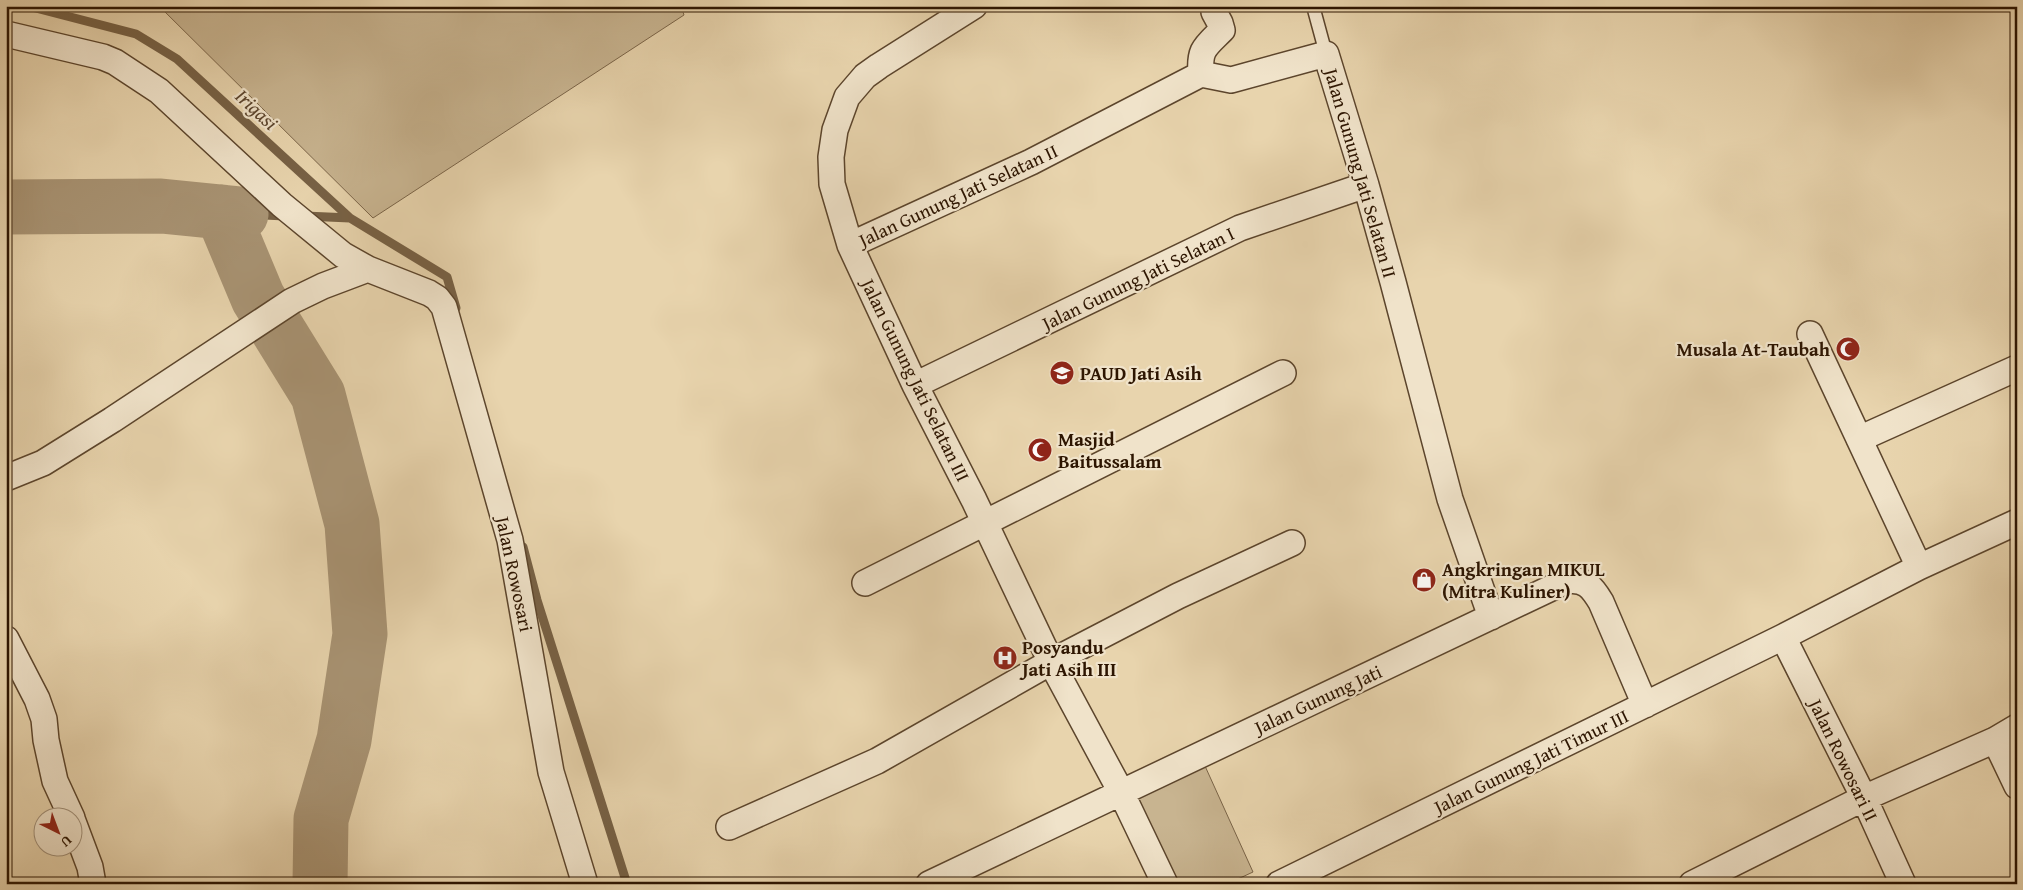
<svg xmlns="http://www.w3.org/2000/svg" width="2023" height="890" viewBox="0 0 2023 890" font-family="'Gentium Book Plus',serif">
  <style>
    .green { fill: #c8b490; stroke: #7a6448 }
    .lines { fill: none; stroke-linecap: round; stroke-linejoin: round }
    .stream { stroke: #776145; stroke-width: 9 }
    .river { stroke: #a89373; stroke-width: 55 }
    .service-casing { stroke: #5c452c; stroke-width: 15 }
    .minor-casing { stroke: #5c452c; stroke-width: 28 }
    .service { stroke: #f0e3ca; stroke-width: 12 }
    .minor { stroke: #f0e3ca; stroke-width: 25 }
    .labels { text-anchor: middle; dominant-baseline: central; stroke-width: 4.5; stroke-linejoin: round; paint-order: stroke }
    .street-label { font-size: 19px; fill: #2d1501; stroke: #f0e3ca }
    .poi-label { font-size: 19px; font-weight: bold; fill: #2d1501; stroke: #f0e3ca; text-anchor: start }
    .water-label { font-size: 20px; font-style: italic; fill: #5e472f; stroke: #f0e3ca }
  </style>
  <rect width="100%" height="100%" fill="#e8d4ad"/>
  <filter id="stains"><feTurbulence type="fractalNoise" baseFrequency=".004" numOctaves="4"/><feColorMatrix values="0 0 0 0 .2 0 0 0 0 .09 0 0 0 0 .02 0 0 0 .5 -.17"/></filter>
  <radialGradient id="worn" r=".72"><stop offset=".6" stop-color="#630" stop-opacity="0"/><stop offset="1" stop-color="#630" stop-opacity=".3"/></radialGradient>
  <path class="green" d="M159 6H681L684 15 373 218Z
    M1205 766 1253 872 1227 884H1173L1134 798Z"/>
  <g class="lines">
    <path class="stream" d="M28 6 136 34 177 59 350 218 447 277 456 308
      M241 214 285 216
      M305 216 350 218
      M523 547 537 600 627 884"/>
    <path class="river" d="M6 207 161 206 241 214
      M222 212 258 298 318 395 352 524 360 634 344 740 321 819 320 884"/>
    <defs>
      <path id="service" d="M1313 6 1326 54"/>
      <path id="minor" d="M974 6 879 66 865 76 847 97 835 130 831 157 832 184 850 245 915 385 974 500 1051 662 1121 792 1165 884
        M6 34 103 57 115 62 159 91 282 205 343 255 368 269 429 293 437 298 444 307 510 540 551 772 585 884
        M1201 74C1199 49 1205 47 1222 30L1220 23 1214 12
        M850 245 1031 162 1201 74 1231 80 1326 54 1366 185 1393 282 1450 499 1491 617
        M1810 334 1919 567
        M915 385 1240 228 1366 185
        M1859 439 2017 368
        M6 478 43 463 112 420 292 301 323 286 368 269
        M865 583 1283 373
        M1783 637 1864 798 1903 884
        M6 639 37 699 44 719 46 740 55 781 72 818
        M1995 740 2017 786
        M72 819 90 867 93 884
        M729 827 877 761 1051 662 1178 596 1292 543
        M929 884 1566 581C1585 578 1592 587 1601 602L1645 705
        M1279 884 1783 637 1919 567 2017 522
        M1692 884 1864 798 1995 740 2017 727"/>
    </defs>
    <use href="#service" class="service-casing"/>
    <use href="#minor" class="minor-casing"/>
    <use href="#service" class="service"/>
    <use href="#minor" class="minor"/>
  </g>
  <defs>
    <symbol id="mosque-disc" viewBox="-11 -11 22 22"><circle r="9.5" fill="#8f2418" stroke="#f0e3ca"/><path d="M3.5-4.9A6 6 0 1 0 3.5 4.9A5 5 0 1 1 3.5-4.9Z" fill="#fff"/></symbol>
    <symbol id="school-disc" viewBox="-11 -11 22 22"><circle r="9.5" fill="#8f2418" stroke="#f0e3ca"/><path d="M0-5L7-2L0 1L-7-2ZM-4 1L0 2.5L4 1V4Q0 6-4 4Z" fill="#fff"/></symbol>
    <symbol id="shop-disc" viewBox="-11 -11 22 22"><circle r="9.5" fill="#8f2418" stroke="#f0e3ca"/><path d="M-5-2.5h2.3a2.7 3.5 0 0 1 5.4 0H5L5.5 6h-11ZM-1.5-2.5h3a1.5 2.3 0 0 0-3 0Z" fill="#fff"/></symbol>
    <symbol id="hospital-disc" viewBox="-11 -11 22 22"><circle r="9.5" fill="#8f2418" stroke="#f0e3ca"/><path d="M-5-5h3v3.5h4V-5h3V5h-3V1.5h-4V5h-3Z" fill="#fff"/></symbol>
  </defs>
  <g fill-rule="evenodd">
    <use href="#mosque-disc" x="1834" y="335" width="28" height="28"/>
    <use href="#school-disc" x="1048" y="359" width="28" height="28"/>
    <use href="#mosque-disc" x="1026" y="436" width="28" height="28"/>
    <use href="#shop-disc" x="1410" y="566" width="28" height="28"/>
    <use href="#hospital-disc" x="991" y="644" width="28" height="28"/>
  </g>
  <g class="labels">
    <g class="street-label">
      <text transform="translate(1361 173) rotate(74)">Jalan Gunung Jati Selatan II</text>
      <text transform="translate(958 195) rotate(-25)">Jalan Gunung Jati Selatan II</text>
      <text transform="translate(1138 278) rotate(-26)">Jalan Gunung Jati Selatan I</text>
      <text transform="translate(916 380) rotate(64)">Jalan Gunung Jati Selatan III</text>
      <text transform="translate(515 574) rotate(78)">Jalan Rowosari</text>
      <text transform="translate(1318 699) rotate(-25)">Jalan Gunung Jati</text>
      <text transform="translate(1844 760) rotate(64)">Jalan Rowosari II</text>
      <text transform="translate(1531 761) rotate(-26)">Jalan Gunung Jati Timur III</text>
    </g>
    <g class="poi-label">
      <text x="1830" y="349" text-anchor="end">Musala At-Taubah</text>
      <text x="1080" y="373">PAUD Jati Asih</text>
      <text x="1058" y="439">Masjid<tspan x="1058" dy="22">Baitussalam</tspan></text>
      <text x="1442" y="569">Angkringan MIKUL<tspan x="1442" dy="22">(Mitra Kuliner)</tspan></text>
      <text x="1022" y="647">Posyandu<tspan x="1022" dy="22">Jati Asih III</tspan></text>
    </g>
    <g class="water-label">
      <text transform="translate(257 109) rotate(43)">Irigasi</text>
    </g>
  </g>
  <rect width="2023" height="890" fill="none" stroke="#e8d4ad" stroke-width="25"/>
  <rect x="8" y="8" width="2008" height="875" fill="none" stroke="#2d1501" stroke-width="2.5"/>
  <rect x="12" y="12" width="1998" height="865" fill="none" stroke="#2d1501"/>
  <g transform="translate(58 832) rotate(138)"><circle r="24" fill="#f0e3ca" stroke="#a2917a"/>
  <path d="M0-4L9 19L0 12L-9 19Z" fill="#8f2418"/>
  <text y="-8" font-size="14" font-weight="bold" text-anchor="middle" fill="#2d1501">U</text>
  </g>
  <rect width="100%" height="100%" filter="url(#stains)"/>
  <rect width="100%" height="100%" fill="url(#worn)"/>
</svg>
